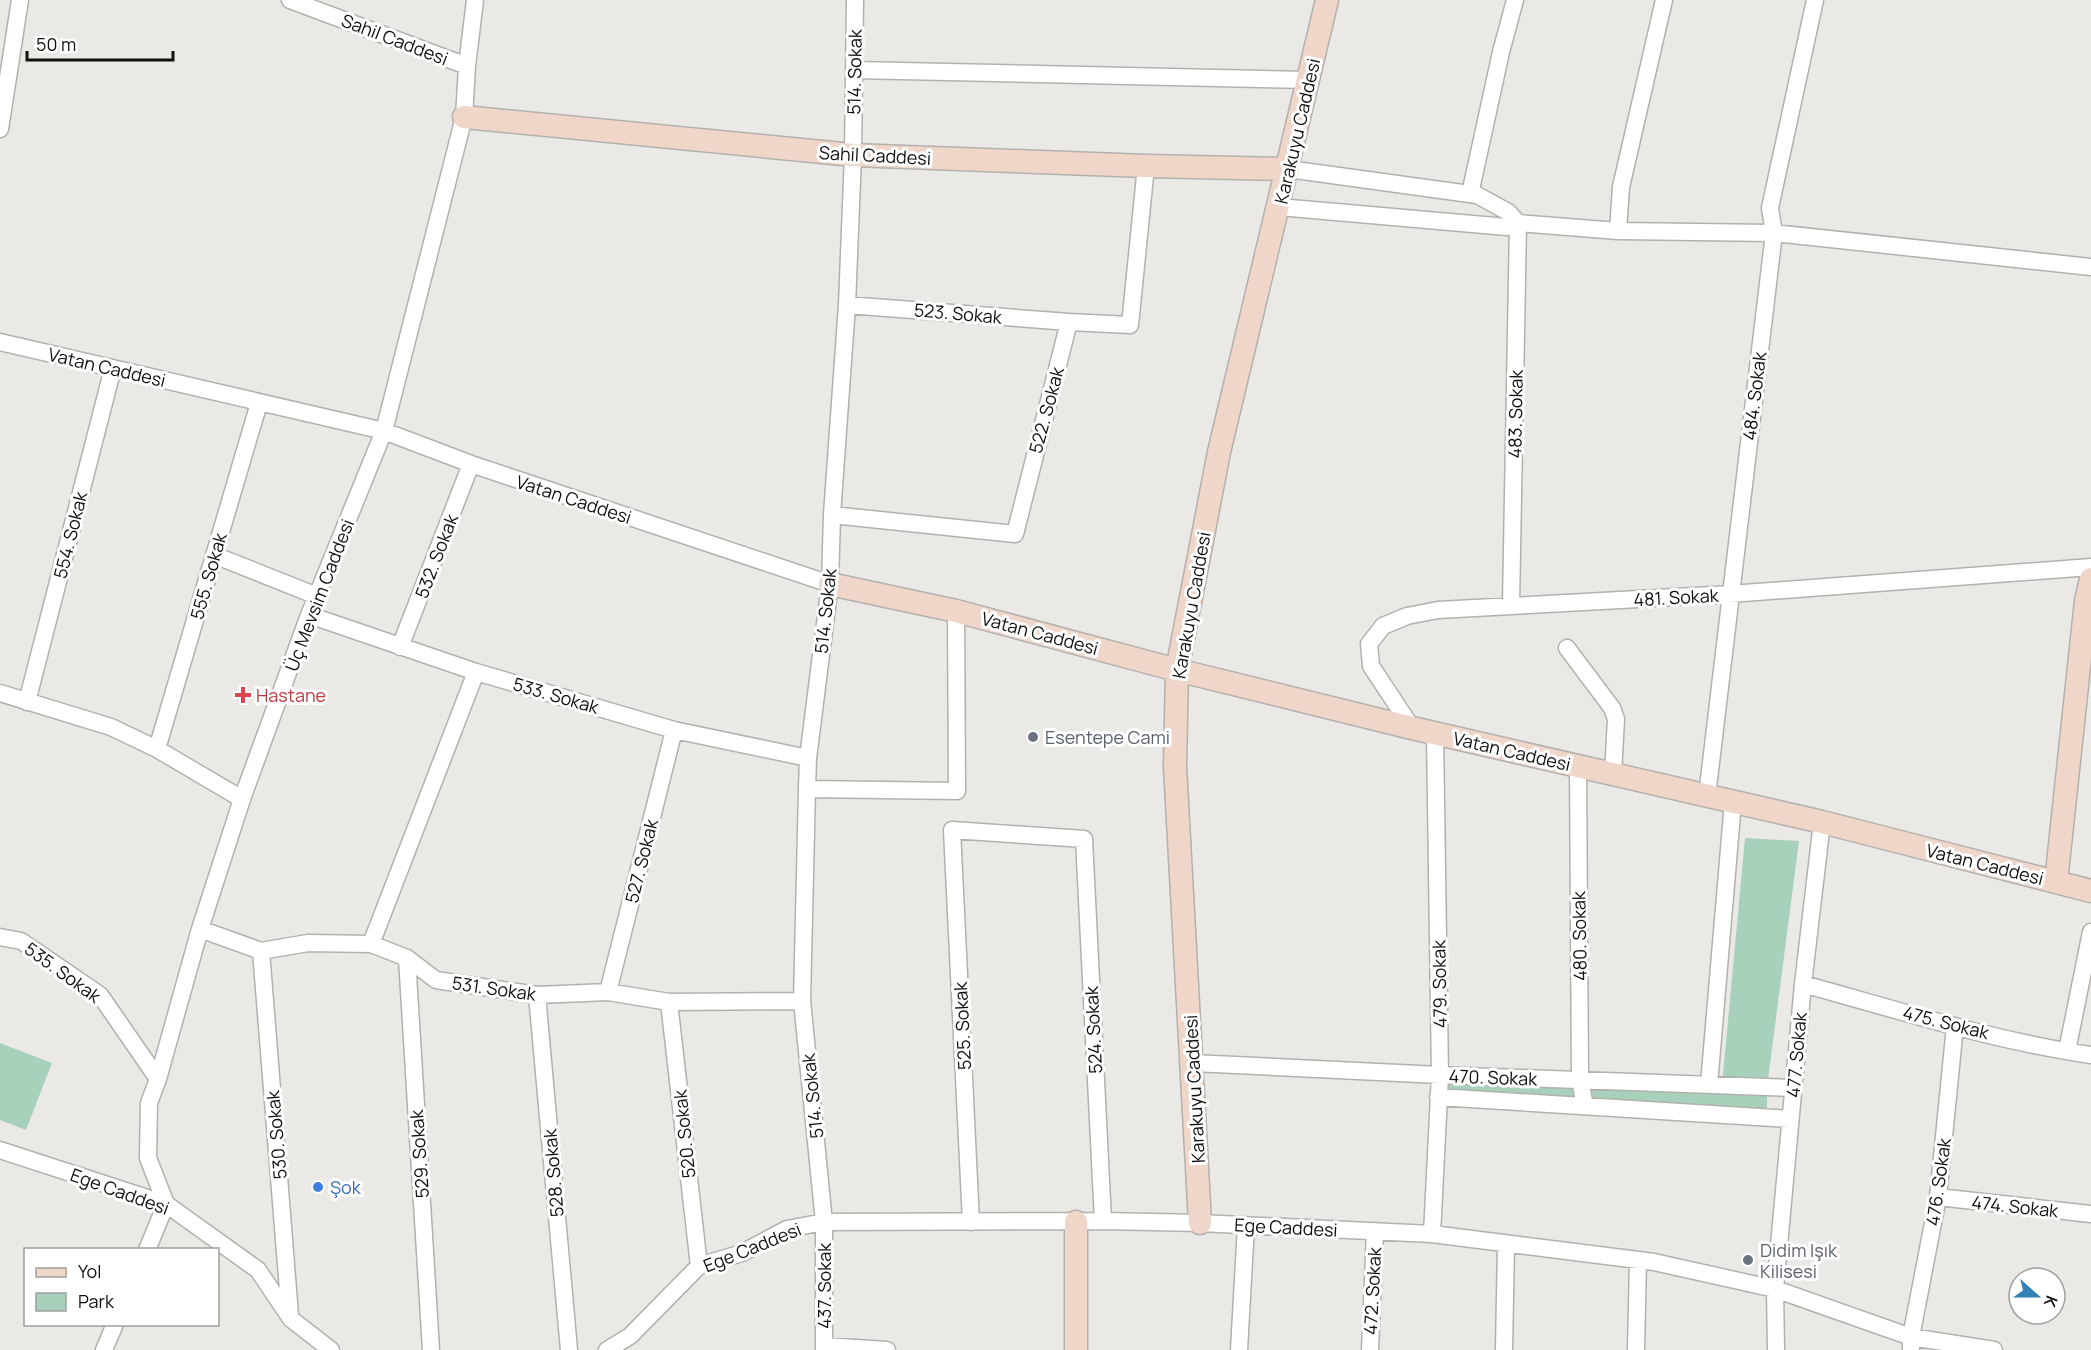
<svg xmlns="http://www.w3.org/2000/svg" width="2091" height="1350" viewBox="0 0 2091 1350" font-family="Manrope,sans-serif">
  <style>
    .green { fill: #a8d1bb }
    .lines { fill: none; stroke-linecap: round; stroke-linejoin: round }
    .street-casing { stroke: #b3b1ae; stroke-width: 19 }
    .secondary-casing { stroke: #b3b1ae; stroke-width: 25 }
    .street { stroke: #fff; stroke-width: 16 }
    .secondary { stroke: #efd6c8; stroke-width: 22 }
    .health-dot { fill: #e0444e; stroke: #fff; stroke-width: 2 }
    .worship-dot { fill: #6b7280; stroke: #fff; stroke-width: 2 }
    .shop-dot { fill: #3f7fe0; stroke: #fff; stroke-width: 2 }
    .labels { text-anchor: middle; dominant-baseline: central; stroke-width: 6; stroke-linejoin: round; paint-order: stroke }
    .street-label { font-size: 18px; fill: #10100f; stroke: #fff }
    .health-label { font-size: 18px; fill: #be3a42; stroke: #fff; text-anchor: start }
    .worship-label { font-size: 18px; fill: #5b616d; stroke: #fff; text-anchor: start }
    .shop-label { font-size: 18px; fill: #366cbe; stroke: #fff; text-anchor: start }
  </style>
  <rect width="100%" height="100%" fill="#ebe9e6"/>
  <path class="green" d="M1745 838 1799 841 1767 1087V1117L1438 1097 1440 1075 1722 1085Z
    M0 1043 52 1063 26 1130 0 1120Z"/>
  <g class="lines">
    <defs>
      <path id="street" d="M290 0 467 66
        M854 70 1309 80
        M0 129 20 0
        M1288 169 1477 195 1508 212 1518 223 1618 231 1774 233 2091 267
        M1470 194 1501 52 1515 0
        M1279 207 1507 227 1515 222
        M1618 231 1621 187 1664 0
        M847 305 1069 322
        M0 342 384 431 471 464 830 584
        M832 515 1015 534 1069 322 1130 325 1146 166
        M214 555 317 596
        M1511 605 1518 223
        M309 615 476 672 674 730 808 758
        M400 647 471 464
        M1567 648 1612 708 1616 719 1613 774
        M0 693 111 727 157 749 242 799
        M27 702 113 368
        M1412 728 1371 666 1369 644 1383 626 1407 616 1438 610 1730 594 2091 567
        M157 749 259 403
        M1578 766 1580 1080 1585 1106
        M807 789 957 791 956 611
        M1707 796 1774 233 1770 208 1815 0
        M200 929 261 951 308 943 371 944 407 958 436 980 537 995 608 992 669 1002 802 1001
        M0 937 21 941 100 995 158 1079
        M371 944 476 672
        M261 951 290 1315
        M407 958 431 1350
        M1803 984C1898 1010 1993 1041 2091 1055
        M608 992 674 730
        M537 995 569 1350
        M669 1002 699 1266
        M2067 1051 2091 932
        M1193 1063 1440 1075 1793 1088
        M1709 1085 1733 802
        M1438 1097 1790 1119
        M0 1150 166 1204 258 1270 291 1319 331 1350
        M1938 1197 2091 1214
        M971 1222 952 830 1084 839 1103 1221
        M1432 1234 1440 1075 1435 734
        M147 1250 166 1204 148 1158 149 1103 158 1079 200 929 242 799 309 615 384 431 464 117 467 66 475 0
        M824 1346 887 1350
        M104 1350 115 1324
        M607 1350 630 1336 699 1266 742 1253 787 1229 824 1222 1103 1221 1200 1223 1432 1234 1654 1262 1775 1289 1911 1337 1994 1350
        M824 1350V1222L802 1001 807 789 808 758 830 584 832 515 847 305 853 155 855 0
        M1239 1350 1246 1226
        M1370 1350 1375 1231
        M1504 1350 1506 1244
        M1636 1350 1638 1260
        M1776 1350 1775 1289 1803 984 1822 822
        M1911 1350V1337L1938 1197 1955 1026"/>
      <path id="secondary" d="M464 117 853 155 1146 166 1288 169
        M830 584 956 611 1177 670 1412 728 1822 822 2091 891
        M2056 882 2086 601 2091 579
        M1200 1223 1175 766 1177 670 1219 452 1327 0
        M1076 1350V1222"/>
    </defs>
    <use href="#street" class="street-casing"/>
    <use href="#secondary" class="secondary-casing"/>
    <use href="#street" class="street"/>
    <use href="#secondary" class="secondary"/>
  </g>
  <path class="health-dot" d="M240 686h6v6h6v6h-6v6h-6v-6h-6v-6h6z"/>
  <g class="worship-dot">
    <circle cx="1033" cy="737" r="6"/>
    <circle cx="1748" cy="1260" r="6"/>
  </g>
  <circle class="shop-dot" cx="318" cy="1187" r="6"/>
  <g class="labels">
    <g class="street-label">
      <text transform="translate(395 39) rotate(21)">Sahil Caddesi</text>
      <text transform="translate(854 72) rotate(-89)">514. Sokak</text>
      <text transform="translate(1297 131) rotate(-77)">Karakuyu Caddesi</text>
      <text transform="translate(875 155) rotate(3)">Sahil Caddesi</text>
      <text transform="translate(958 313) rotate(5)">523. Sokak</text>
      <text transform="translate(107 367) rotate(13)">Vatan Caddesi</text>
      <text transform="translate(1754 396) rotate(-83)">484. Sokak</text>
      <text transform="translate(1046 410) rotate(-75)">522. Sokak</text>
      <text transform="translate(1515 414) rotate(-89)">483. Sokak</text>
      <text transform="translate(574 499) rotate(18)">Vatan Caddesi</text>
      <text transform="translate(70 535) rotate(-76)">554. Sokak</text>
      <text transform="translate(436 556) rotate(-69)">532. Sokak</text>
      <text transform="translate(208 576) rotate(-74)">555. Sokak</text>
      <text transform="translate(319 595) rotate(-69)">Üç Mevsim Caddesi</text>
      <text transform="translate(1676 597) rotate(-3)">481. Sokak</text>
      <text transform="translate(1191 605) rotate(-80)">Karakuyu Caddesi</text>
      <text transform="translate(825 611) rotate(-84)">514. Sokak</text>
      <text transform="translate(1040 633) rotate(15)">Vatan Caddesi</text>
      <text transform="translate(556 695) rotate(16)">533. Sokak</text>
      <text transform="translate(1512 751) rotate(13)">Vatan Caddesi</text>
      <text transform="translate(641 861) rotate(-76)">527. Sokak</text>
      <text transform="translate(1985 864) rotate(14)">Vatan Caddesi</text>
      <text transform="translate(1579 936) rotate(-91)">480. Sokak</text>
      <text transform="translate(63 972) rotate(36)">535. Sokak</text>
      <text transform="translate(1439 984) rotate(-91)">479. Sokak</text>
      <text transform="translate(494 988) rotate(8)">531. Sokak</text>
      <text transform="translate(1946 1022) rotate(14)">475. Sokak</text>
      <text transform="translate(962 1026) rotate(-93)">525. Sokak</text>
      <text transform="translate(1093 1030) rotate(-93)">524. Sokak</text>
      <text transform="translate(1796 1055) rotate(-85)">477. Sokak</text>
      <text transform="translate(1493 1077) rotate(2)">470. Sokak</text>
      <text transform="translate(1194 1089) rotate(-93)">Karakuyu Caddesi</text>
      <text transform="translate(812 1096) rotate(-96)">514. Sokak</text>
      <text transform="translate(684 1134) rotate(-96)">520. Sokak</text>
      <text transform="translate(276 1135) rotate(-95)">530. Sokak</text>
      <text transform="translate(419 1154) rotate(-94)">529. Sokak</text>
      <text transform="translate(553 1173) rotate(-95)">528. Sokak</text>
      <text transform="translate(1938 1182) rotate(-82)">476. Sokak</text>
      <text transform="translate(120 1191) rotate(20)">Ege Caddesi</text>
      <text transform="translate(2015 1206) rotate(6)">474. Sokak</text>
      <text transform="translate(1286 1227) rotate(3)">Ege Caddesi</text>
      <text transform="translate(752 1247) rotate(-22)">Ege Caddesi</text>
      <text transform="translate(824 1286) rotate(-90)">437. Sokak</text>
      <text transform="translate(1372 1291) rotate(-87)">472. Sokak</text>
    </g>
    <g class="health-label">
      <text x="256" y="695">Hastane</text>
    </g>
    <g class="worship-label">
      <text x="1045" y="737">Esentepe Cami</text>
      <text x="1760" y="1250">Didim Işık<tspan x="1760" dy="21">Kilisesi</tspan></text>
    </g>
    <g class="shop-label">
      <text x="330" y="1187">Şok</text>
    </g>
  </g>
  <rect x="24" y="1248" width="195" height="78" fill="#ffffff" stroke="#9f9f9f" stroke-width="1.5"/>
  <rect x="36" y="1268" width="30" height="9" fill="#efd6c8" stroke="#9f9f9f" stroke-width="1.5"/>
  <text x="78" y="1278" font-size="18" fill="#10100f">Yol</text>
  <rect x="36" y="1293" width="30" height="18" fill="#a8d1bb" stroke="#9f9f9f" stroke-width="1.5"/>
  <text x="78" y="1308" font-size="18" fill="#10100f">Park</text>
  <g transform="translate(2037 1296) rotate(111)"><circle r="28" fill="#ffffff" stroke="#9f9f9f" stroke-width="1.5"/>
  <path d="M0-4.5L10 22L0 15L-10 22Z" fill="#3282b3"/>
  <text y="-9" font-size="16" font-weight="bold" text-anchor="middle" fill="#10100f">K</text>
  </g>
  <path d="M27 51v9h146v-9" fill="none" stroke="#10100f" stroke-width="3"/>
  <text x="36" y="51" font-size="18" fill="#10100f" stroke="#ffffff" stroke-width="4.5" paint-order="stroke">50 m</text>
</svg>
